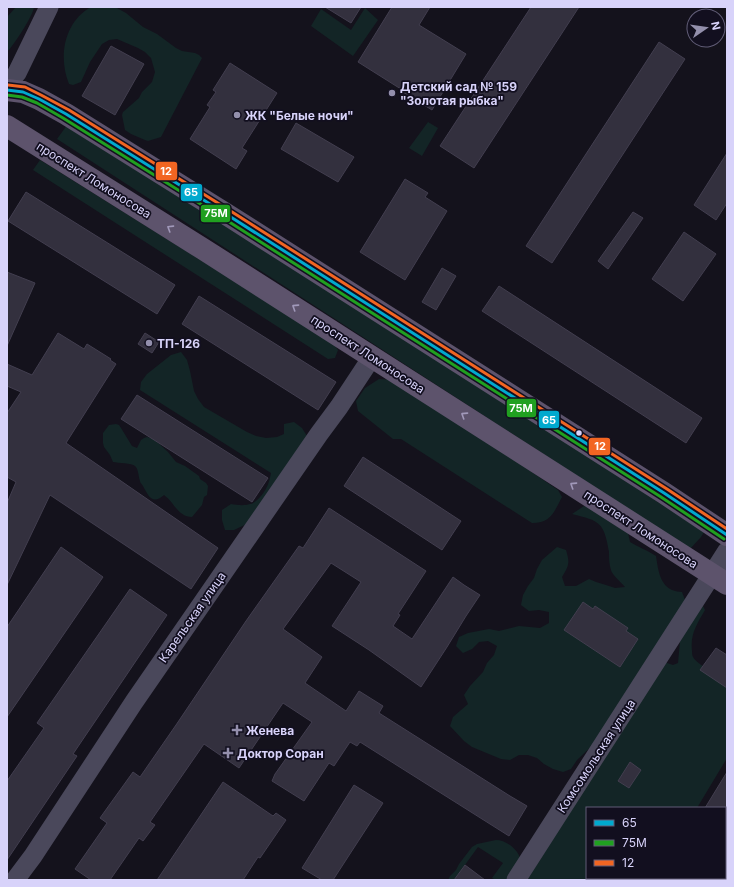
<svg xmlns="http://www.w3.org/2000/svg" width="734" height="887" viewBox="0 0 734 887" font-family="Inter,sans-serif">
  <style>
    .green { fill: #132526 }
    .building { fill: #33303e; stroke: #423e4f }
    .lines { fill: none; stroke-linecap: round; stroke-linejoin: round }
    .minor { stroke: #4a485b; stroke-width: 19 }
    .major { stroke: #5d536c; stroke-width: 22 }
    .bus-1-casing { stroke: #120f1f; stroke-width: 6 }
    .bus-2-casing { stroke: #120f1f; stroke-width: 6 }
    .bus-3-casing { stroke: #120f1f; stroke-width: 6 }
    .bus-1 { stroke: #00a9ce; stroke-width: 3 }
    .bus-2 { stroke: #20a020; stroke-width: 3 }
    .bus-3 { stroke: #f26522; stroke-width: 3 }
    .oneway { stroke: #a199ba }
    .poi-dot { fill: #938fac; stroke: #120f1f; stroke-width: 1.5 }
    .bus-dot { fill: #d8d3fa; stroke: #120f1f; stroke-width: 1.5 }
    .labels { text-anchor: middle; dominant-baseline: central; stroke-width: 3.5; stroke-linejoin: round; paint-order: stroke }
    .poi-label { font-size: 12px; font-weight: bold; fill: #d8d3fa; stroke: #120f1f; text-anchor: start }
    .street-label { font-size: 12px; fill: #d8d3fa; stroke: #120f1f }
    .line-badge { stroke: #120f1f; stroke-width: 1.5 }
    .badge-label { font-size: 11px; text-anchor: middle; font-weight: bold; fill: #fff }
  </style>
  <rect width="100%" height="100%" fill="#14121c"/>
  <path class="green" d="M16 7H34C33 16 14 45 7 52V17Z
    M91 7H115L126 13 143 27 157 34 176 48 182 51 195 53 199 55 202 58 161 137 148 141 145 140 131 134 125 130 122 115 123 112 139 98 142 92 152 82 155 72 151 58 145 52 138 48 117 39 109 40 102 44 90 62 81 82 73 85 69 84C58 57 64 22 91 7Z
    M365 8 378 20 353 56 311 26 321 9 351 30Z
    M70 121 704 532 701 537 690 549 57 139Z
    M428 122 438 128 422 156 409 148Z
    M40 160 332 342 338 350 335 358 328 359 33 170Z
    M181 352 187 360 190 371 194 391 198 399 204 407 247 432 256 436 266 438 277 437 284 434V424L294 422 302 428 307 436 253 521 234 530H225L222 520V510L231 504C237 505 244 506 250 504 253 504 253 503 256 501 265 493 269 485 271 473L140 390 141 382 147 374 171 355Z
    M379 379 397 380 558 490 562 497C554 512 551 523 532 523L401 439H393L358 411 356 401 365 388Z
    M116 424 119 425 121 428 132 446 137 448 141 440 144 438 147 437 154 439 168 452 176 462 185 466 199 476 200 479 206 483 208 486 207 495 204 497 202 505 192 517C178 517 174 502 164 495 152 506 148 495 143 486 142 484 140 483 140 481 138 476 139 470 135 466 132 463 118 463 113 462L110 455 104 447 103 443V433L109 425Z
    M584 506 602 510 628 533 630 542C638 547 647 550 656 556 658 568 659 584 672 590 675 591 679 592 682 592L685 600 598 740 577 760 571 769 563 772 553 769 544 764 537 758 528 755H519L510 760 501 759 472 747 464 741 450 726 453 717 468 704 464 695 470 686 483 672 487 663 494 655 497 646 488 641 479 642 472 649 463 653 456 646 459 637 468 633 489 629 499 631 519 626 540 628 549 623V612L539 610 529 611 521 605 523 595 528 586 534 578 537 569 542 560 557 547 566 550C570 563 569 566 562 577L565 586H576L589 579 596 582 606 585 615 588 625 587C621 582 612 575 611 570 609 564 609 558 609 552 604 522 600 521 572 514Z
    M702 604 705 610C697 624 690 634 692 651 692 652 692 656 693 657 697 665 718 674 727 679V758L697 808H587V878H654L653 880H527L664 662 673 665 678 663 680 641Z
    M496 840C505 840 517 848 520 858 522 864 522 873 523 880H496L492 878 503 863 478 847 454 880H448L450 876 456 870 459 864 472 847 477 844Z"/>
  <path class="building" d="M325 7H361L351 23Z
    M392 7H430L419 25 466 54 432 110 403 92 404 91 358 62Z
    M531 7H579L474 168 440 146Z
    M659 42 685 59 552 263 526 246Z
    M111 46 144 64 115 115 82 96Z
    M230 63 277 93 242 148 247 151 236 169 190 139 210 107 207 105 216 92 213 90Z
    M296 123 354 157 338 182 281 149Z
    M727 153V203L716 220 694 205Z
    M405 179 428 193 425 197 447 211 405 280 360 252Z
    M26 192 175 285 157 314 8 221Z
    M633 212 643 218 608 269 598 261Z
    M684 232 716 254 683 301 652 279Z
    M442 268 456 276 436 310 422 302Z
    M7 272 35 283 7 346Z
    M499 286 702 418 686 443 482 311Z
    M199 296 336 382 318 410 182 324Z
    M58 333 84 349 87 344 111 359 110 360 116 364 66 443 218 548 191 589 50 495 7 585V503L16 482 7 477V413L21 392 7 386V364L32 375Z
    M145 333 159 342 152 353 138 344Z
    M137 395 268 478 252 502 121 419Z
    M363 457 461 521 442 550 344 486Z
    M329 508 426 571 398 614 400 615 393 626 412 639 453 577 464 585 480 595 466 616 447 647 421 687 369 650 332 626 361 582 331 563 283 629 322 657 305 683 346 711 359 691 383 706 379 713 510 796 527 806 509 836 360 742 357 746 350 742 334 766 329 763 304 801 272 781 275 774 312 722 283 703 239 768 204 744 150 822 155 825 143 841 139 838 110 880H91L75 869 107 823 100 818 133 772 140 777 176 725 246 621 299 546 303 548Z
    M61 547 103 577 7 717V627Z
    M130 589 167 615 73 754 77 756 7 860V781L44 728 37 723Z
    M583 602 593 609 595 606 628 628 626 631 638 639 620 667 564 630Z
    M716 648 727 655V688L700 670Z
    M630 762 641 770 629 788 618 781Z
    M727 772V808H705Z
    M223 782 273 816 276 813 286 820 260 858 258 857 243 880H157Z
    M354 785 383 803 333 880H322L302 868Z
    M465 865 485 880H454Z"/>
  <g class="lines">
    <path class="minor" d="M7 85 17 73 49 7
      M15 880 33 856 134 702 319 434 339 407 372 357
      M516 880 727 551"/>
    <path class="major" d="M7 90 23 92 39 99 66 114 226 214 664 493 727 535
      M7 126 203 249 727 584"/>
    <defs>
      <path id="bus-1" d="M7 90 23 92 39 99 66 114 226 214 664 493 727 535"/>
      <path id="bus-2" d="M7 95 22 97 37 103 63 118 223 218 661 497 724 539"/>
      <path id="bus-3" d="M8 85 25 87 41 95 69 110 229 210 667 489 727 529"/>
    </defs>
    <use href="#bus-1" class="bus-1-casing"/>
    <use href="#bus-2" class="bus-2-casing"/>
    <use href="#bus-3" class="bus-3-casing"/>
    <use href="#bus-1" class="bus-1"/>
    <use href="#bus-2" class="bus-2"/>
    <use href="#bus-3" class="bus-3"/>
  </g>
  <defs><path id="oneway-chevron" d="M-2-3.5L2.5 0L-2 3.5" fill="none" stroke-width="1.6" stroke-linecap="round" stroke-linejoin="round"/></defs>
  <g class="oneway">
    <use href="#oneway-chevron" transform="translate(170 228) rotate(-148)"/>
    <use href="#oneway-chevron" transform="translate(295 307) rotate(-147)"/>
    <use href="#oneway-chevron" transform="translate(464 415) rotate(-147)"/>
    <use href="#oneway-chevron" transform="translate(573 485) rotate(-147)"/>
  </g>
  <g class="poi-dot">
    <circle cx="392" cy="93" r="4"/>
    <circle cx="237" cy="115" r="4"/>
    <circle cx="149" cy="343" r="4"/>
    <path d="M235 724h4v4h4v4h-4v4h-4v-4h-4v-4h4z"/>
    <path d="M226 747h4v4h4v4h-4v4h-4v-4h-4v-4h4z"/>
  </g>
  <circle class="bus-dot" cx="579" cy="433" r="3.5"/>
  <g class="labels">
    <g class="poi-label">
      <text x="400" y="86">Детский сад № 159<tspan x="400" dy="14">"Золотая рыбка"</tspan></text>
      <text x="245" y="115">ЖК "Белые ночи"</text>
      <text x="157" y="343">ТП-126</text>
      <text x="246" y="730">Женева</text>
      <text x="237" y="753">Доктор Соран</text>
    </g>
    <g class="street-label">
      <text transform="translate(94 180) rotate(32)">проспект Ломоносова</text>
      <text transform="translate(368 354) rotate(33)">проспект Ломоносова</text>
      <text transform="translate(641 529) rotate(33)">проспект Ломоносова</text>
      <text transform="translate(192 617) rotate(-55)">Карельская улица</text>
      <text transform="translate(596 756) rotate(-57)">Комсомольская улица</text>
    </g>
  </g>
  <g class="line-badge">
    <rect x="155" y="161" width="23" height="20" rx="4" fill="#f26522"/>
    <rect x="180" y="183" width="23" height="19" rx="4" fill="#00a9ce"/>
    <rect x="200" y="204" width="31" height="19" rx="4" fill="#20a020"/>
    <rect x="506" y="398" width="31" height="20" rx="4" fill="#20a020"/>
    <rect x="538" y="410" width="22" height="19" rx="4" fill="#00a9ce"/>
    <rect x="588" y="437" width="23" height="19" rx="4" fill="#f26522"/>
  </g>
  <g class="badge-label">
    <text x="166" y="175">12</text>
    <text x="191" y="196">65</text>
    <text x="216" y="217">75М</text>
    <text x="521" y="412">75М</text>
    <text x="549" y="424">65</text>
    <text x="600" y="450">12</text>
  </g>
  <rect width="734" height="887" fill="none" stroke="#d8d3fa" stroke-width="16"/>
  <rect x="586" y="807" width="140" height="72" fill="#120f1f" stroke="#615d77"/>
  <rect x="594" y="820" width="20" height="6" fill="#00a9ce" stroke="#615d77"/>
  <text x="622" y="827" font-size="12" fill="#d8d3fa">65</text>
  <rect x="594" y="840" width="20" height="6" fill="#20a020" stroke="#615d77"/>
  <text x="622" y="847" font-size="12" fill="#d8d3fa">75М</text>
  <rect x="594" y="860" width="20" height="6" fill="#f26522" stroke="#615d77"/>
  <text x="622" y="867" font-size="12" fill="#d8d3fa">12</text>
  <g transform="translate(706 28) rotate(77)"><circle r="19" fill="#120f1f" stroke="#615d77"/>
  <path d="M0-3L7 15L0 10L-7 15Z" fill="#938fac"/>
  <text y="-6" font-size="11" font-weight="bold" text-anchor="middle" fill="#d8d3fa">N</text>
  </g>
</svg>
